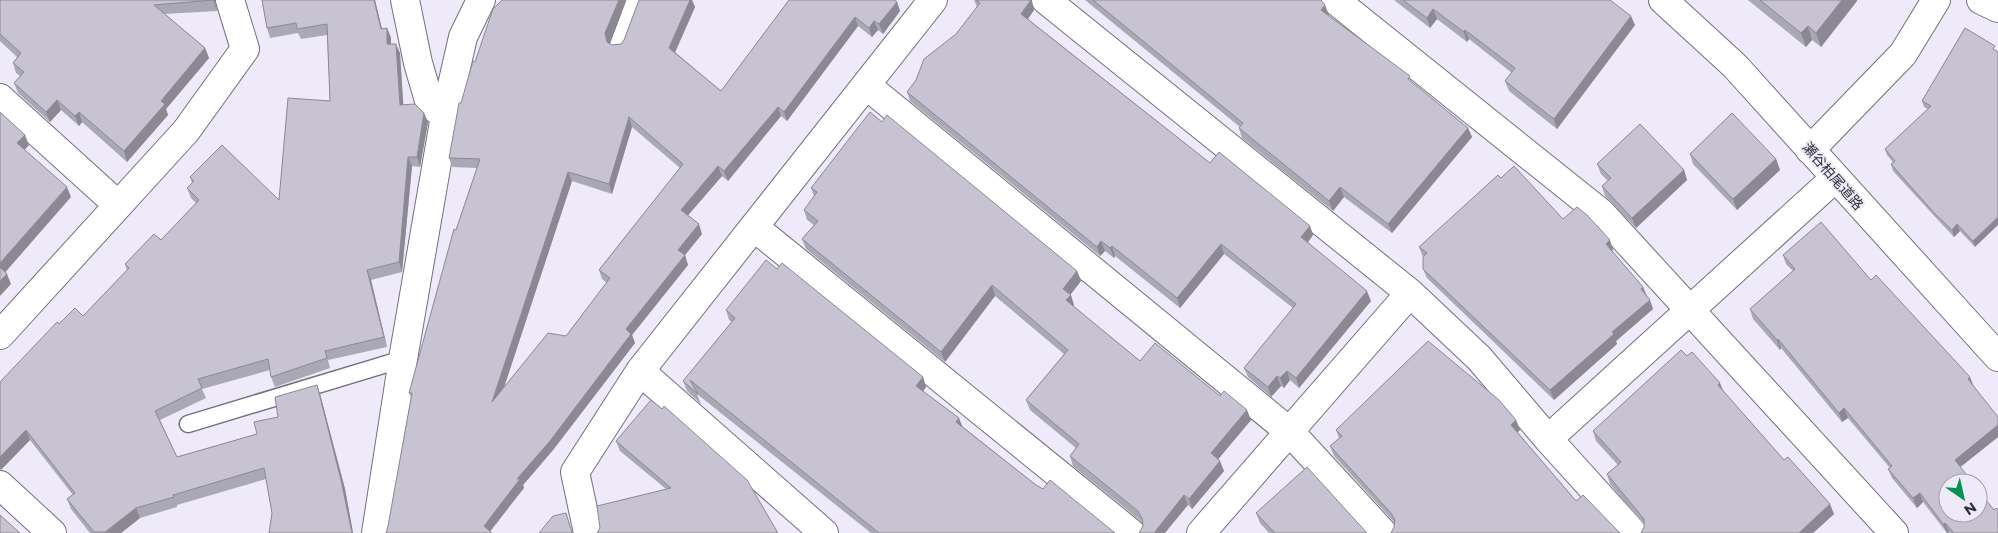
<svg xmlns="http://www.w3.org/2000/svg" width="1998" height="533" viewBox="0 0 1998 533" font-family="Montserrat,'Noto Sans JP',sans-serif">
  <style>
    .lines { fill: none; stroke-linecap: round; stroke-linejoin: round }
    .lane-casing { stroke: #736f7d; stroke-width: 19 }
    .street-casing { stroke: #736f7d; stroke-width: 30 }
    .secondary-casing { stroke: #736f7d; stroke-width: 30 }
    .lane { stroke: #fff; stroke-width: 16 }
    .street { stroke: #fff; stroke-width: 28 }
    .secondary { stroke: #fff; stroke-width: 28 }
    .wall { fill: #aba8b5; fill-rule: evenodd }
    .shaded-wall { fill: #8b8893 }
    .building { fill: #c7c3d2; stroke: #8b8893; fill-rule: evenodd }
    .labels { text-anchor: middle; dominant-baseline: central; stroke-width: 4; stroke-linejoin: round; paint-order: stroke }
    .street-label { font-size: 14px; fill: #2f2e34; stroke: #eeeaf9 }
  </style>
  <rect width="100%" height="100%" fill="#eeeaf9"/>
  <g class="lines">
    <defs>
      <path id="lane" d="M618 45 635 0
        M188 424 403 359"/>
      <path id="street" d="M405 0 418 63 430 104 445 116
        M1046 0 1410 293 1479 358 1548 439 1633 533
        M1981 0 1998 8
        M866 85 1290 432 1383 533
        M1810 150 1903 54 1936 0
        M754 227 1131 533
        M640 371 824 533
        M1548 439 1834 179
        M0 485 52 533
        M376 533 403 359 445 116 463 37 481 0
        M588 533 575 472 640 371 933 0
        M1201 533 1410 293"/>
      <path id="secondary" d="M1335 0 1601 213 1894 533
        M1663 0 1735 66 1998 357
        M0 98 118 205
        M0 335 186 131 245 49 230 0"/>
    </defs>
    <use href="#lane" class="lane-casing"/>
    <use href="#street" class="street-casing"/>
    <use href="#secondary" class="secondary-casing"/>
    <use href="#lane" class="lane"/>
    <use href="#street" class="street"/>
    <use href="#secondary" class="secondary"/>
  </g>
  <path class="wall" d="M0 0H215L217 11 165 14 205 48 209 58 166 109 168 115 127 162 82 122 79 126 61 110 50 122 18 93 14 83 20 76 16 73 13 63 17 57 0 41Z
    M262 0H375L382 29 387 28 391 38V44L400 53 403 105 424 113 428 122 420 167 412 166 402 272 371 280 387 347 328 360 330 368 275 387 271 377 270 370 202 389 206 398 160 420 177 457 257 434 317 385 320 394 345 489 353 533H269L272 513 266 479 177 505V507L140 518 121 533H90L71 509 67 499 73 495 30 440 0 470V382L59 324 83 316 127 270 125 264 161 240 196 203 191 198 187 188 192 183 190 177 279 200 330 101 327 35 301 39 298 33 270 38 267 28Z
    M502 0H626L609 42V43L612 45 621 44 624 40 639 0H692L695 7 675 52 721 91 789 0H896L895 1 897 2 900 11 883 34 878 30 872 37 858 26 787 121 781 116 728 181 722 176 687 216 702 234 685 255 688 265 632 335 635 343 553 450 523 485 524 488 388 526 411 397 409 393 456 230 477 168 452 167 449 158 461 103 475 62ZM632 127 680 168 599 270 602 279 607 283 566 336 503 389 572 181 612 194Z
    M974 0H1031L1034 10 1028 19 1210 163 1310 226 1313 235 1308 242 1371 301 1299 388 1290 380 1284 388 1281 386 1271 397 1248 377 1244 368 1293 308 1224 254 1180 308 1115 256 1114 258 1105 251 1100 256 910 101 907 92 956 34 977 7Z
    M1085 0H1321L1325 5 1328 15 1468 128 1472 137 1392 233 1344 197 1333 211 1242 138 1239 128 1240 127Z
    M1394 0H1610L1635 25 1557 129 1509 91 1505 81 1512 73 1469 39 1467 42 1437 19 1430 28Z
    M1748 0H1857V1L1821 47 1812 40 1806 47Z
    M1965 28 1975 247 1960 231 1954 237 1938 220 1893 171 1891 164 1893 162 1887 155 1885 149 1928 109 1924 107 1922 101Z
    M1690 154 1776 159 1780 170 1737 210 1693 164Z
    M1597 164 1684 170 1687 180 1636 228 1605 196 1602 186 1608 181 1601 174Z
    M1501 178 1563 219 1613 250 1612 251 1647 296 1653 309 1616 341 1617 344 1554 400 1427 278 1423 269V257L1419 247Z
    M811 188 1077 271 1081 281 1070 295 1074 305 1073 306 1140 361 1220 396 1251 420 1218 459 1224 471 1192 509 1188 505 1140 532 1143 526 1142 523 1141 521 1073 466 1070 456 1076 448 1030 410 1026 400 1064 354 995 296 945 362 806 249 802 239 814 225 807 220 804 210 814 196Z
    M1783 255 1871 280 1974 387 1998 437 1960 467 1998 533H1949V532L1947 533 1923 502 1917 508 1892 478 1888 469 1890 468 1848 418 1842 422 1781 348 1780 350 1753 319 1750 309 1793 271 1786 264Z
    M777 269 923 377 926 387 923 391 962 426 1036 485 1115 533H871L697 394 701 404 687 391 683 381 732 322 729 320 726 310Z
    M1687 356 1723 391 1784 460 1834 514 1813 533H1641L1644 527V525L1610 484 1607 474 1618 465 1596 441 1593 431Z
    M1516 420 1520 430 1517 432 1576 501 1620 533 1394 527 1395 523 1334 456 1330 446 1339 438 1336 430Z
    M616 441 778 533 666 489 620 451Z
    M1256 513 1367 533H1269L1260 523Z"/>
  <path class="shaded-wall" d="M213 0H215L217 11Z
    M374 0H375L384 38 381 29Z
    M619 0H626L609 42 610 51 607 42 605 33Z
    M690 0H692L695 7 673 57 669 48Z
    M1031 0 1034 10 1025 23 1021 14Z
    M1842 0H1857V1L1821 47 1816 33Z
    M897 2 900 11 883 34 879 24Z
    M1325 5 1329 15 1325 20 1321 10Z
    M1433 9 1437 19 1430 28 1427 18Z
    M1631 16 1635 25 1557 129 1554 119Z
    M855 17 858 26 787 121 784 112Z
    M874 21 878 30 872 37 869 28Z
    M1808 26 1812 40 1806 47 1801 33Z
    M387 28 391 38V54L387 44Z
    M1465 30 1469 39 1467 42 1464 32Z
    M396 44 400 53 404 115 400 105Z
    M205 48 209 58 166 109 168 115 127 162 124 151 161 101Z
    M57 100 61 110 50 122 46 112Z
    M778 107 781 116 728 181 724 171Z
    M79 112 82 122 79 126 75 116Z
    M424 113 428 122 420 167 417 157Z
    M629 117 632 127 612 194 609 184Z
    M1468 128 1472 137 1392 233 1388 224Z
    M25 135 29 145 21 154 17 143Z
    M408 157 412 166 402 272 399 262Z
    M1776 159 1780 170 1737 210 1733 199Z
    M718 166 722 176 684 220 681 210Z
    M1684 170 1687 180 1636 228 1632 218Z
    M568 172 572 181 496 412 492 402Z
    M67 187 71 197 2 276 0 271V263Z
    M1340 187 1344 197 1333 211 1329 201Z
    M1998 217V225L1975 247 1973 241Z
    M699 224 702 234 681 260 678 250Z
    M1957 224 1960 231 1954 237 1952 230Z
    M1310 226 1313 235 1305 246 1301 237Z
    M1610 240 1613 250 1610 253 1606 244Z
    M1101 241 1105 251 1100 256 1097 247Z
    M1221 244 1224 254 1180 308 1177 298Z
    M1112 246 1115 256 1114 258 1110 248Z
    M685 255 688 265 632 335 635 343 553 450 523 485 524 488 489 533 484 526 517 479 626 329Z
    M367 270 371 280 387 347 384 337Z
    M1077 271 1081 281 1067 299 1063 289Z
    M7 274 11 284 0 296V281Z
    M992 285 995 296 945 362 941 352Z
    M1643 287 1647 296 1641 289Z
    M1367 291 1371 301 1299 388 1296 378Z
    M1071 295 1074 305 1070 310 1066 300Z
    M1650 300 1653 309 1616 341 1617 344 1554 400 1550 390 1612 332Z
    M1778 339 1781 348 1780 350 1777 340Z
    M1287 371 1290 380 1284 388 1280 378Z
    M1277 376 1281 386 1271 397 1268 387Z
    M923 377 926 387 920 396 916 386Z
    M1970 377 1974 387 1968 379Z
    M1720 383 1724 393 1718 385Z
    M317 385 320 394 345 489 353 533H352Z
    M1844 408 1848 418 1842 422 1839 413Z
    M1247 410 1251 420 1215 463 1211 453Z
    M959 418 963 428 956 422Z
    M1516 420 1520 430 1515 435 1511 425Z
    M1998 425V437L1958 469 1955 460Z
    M26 430 30 440 1 470 0 467V457Z
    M1220 461 1224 471 1192 509 1189 499Z
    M1920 493 1923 502 1917 508 1913 498Z
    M1184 495 1188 505 1165 533H1154Z
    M1830 504 1834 514 1813 533H1799Z
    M136 508 140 518 121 533H105Z
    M1945 523 1949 532 1948 533H1947L1943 524Z"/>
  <path class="building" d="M0 0H213L154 5 205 48 161 101 165 104 124 151 79 112 75 116 57 100 46 112 14 83 24 72 13 63 21 53 0 34Z
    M262 0H374L381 29 387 28V44H396L400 105 415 104 424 113 417 157H408L399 262 367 270 384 337 325 351 327 358 271 377 268 359 198 379 202 388 155 411 177 457 257 434 254 422 278 417 275 397 317 385 341 480 352 533H269L272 513 264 468 173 495 174 497 136 508 105 532H94L67 499 75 493 26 430 0 457V382L57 322 59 324 75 308 83 316 129 268 125 264 154 234 161 240 199 200 187 188 194 181 190 177 222 145 279 200 288 98 330 101 327 24 297 29 296 23 267 28Z
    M502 0H619L605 33 607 42 612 45 621 44 624 40 639 0H690L669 48 721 91 789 0H894L897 2 879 24 874 21 869 28 855 17 784 112 778 107 724 171 718 166 681 210 699 224 678 250 685 255 626 329 631 334 550 441 517 479H520L484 526 492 533H386L388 526 412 393H409L454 229 456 230 480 159 449 158 459 103H461L473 61 475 62 493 9ZM629 117 683 164 599 270 610 278 566 336 548 333 492 402 568 172 609 184Z
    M976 0H1031L1021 14 1210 163 1219 152 1310 226 1301 237 1367 291 1296 378 1287 371 1280 378 1277 376 1268 387 1244 368 1296 304 1221 244 1177 298 1112 246 1110 248 1101 241 1097 247 907 92 916 80 924 59 956 34 980 3Z
    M1093 0H1321L1325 5 1321 10 1410 76 1408 79 1468 128 1388 224 1340 187 1329 201 1239 128 1243 123Z
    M1403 0H1610L1631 16 1554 119 1505 81 1515 68 1465 30 1464 32 1433 9 1427 18Z
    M1760 0H1842L1816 33 1808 26 1801 33Z
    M1965 28 1995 46 1993 49 1998 52V217L1973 241 1957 224 1952 230 1935 214 1891 164 1895 161 1885 149 1931 106 1922 101Z
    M0 112 25 135 17 143 67 187 0 263Z
    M870 112 882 122 887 115 1077 271 1063 289 1071 295 1066 300 1140 361 1155 343 1220 396 1224 391 1247 410 1211 453 1220 461 1189 499 1184 495 1154 533H1139L1143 526 1142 518 1138 511 1070 456 1079 444 1026 400 1068 350 992 285 941 352 802 239 818 221 804 210 817 192 811 188Z
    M1732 113 1776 159 1733 199 1690 154Z
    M1640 124 1684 170 1632 218 1602 186 1611 178 1597 164Z
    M1514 166 1563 219 1577 207 1587 215 1610 240 1606 244 1643 287 1641 289 1650 300 1612 332 1614 334 1550 390 1423 269V257L1427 253 1419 247 1498 175 1501 178Z
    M1821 222 1871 280 1876 275 1970 377 1968 379 1998 417V425L1955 460 1973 483H1948V513H1978V490L1994 510 1996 508 1998 510V533H1954L1945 523 1943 524 1920 493 1913 498 1888 469 1892 466 1844 408 1839 413 1778 339 1777 340 1750 309 1795 269 1783 255Z
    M766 260 777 269 782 263 923 377 916 386 959 418 956 422 1036 485 1043 489 1050 480 1115 533H879L690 380 698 394 683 381 735 318 726 310Z
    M0 267 7 274 0 281Z
    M1428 341 1499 400 1516 420 1511 425 1576 501 1583 495 1620 533H1391L1394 527 1395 520 1391 513 1330 446 1342 436 1336 430Z
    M1681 350 1687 356 1692 352 1720 383 1718 385 1784 460 1788 457 1830 504 1799 533H1641L1644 527V519L1607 474 1621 462 1593 431Z
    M651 400 662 409 664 406 747 480 778 533H597L600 528 597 506 671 488 616 441Z
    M1307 467 1367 533H1275L1256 513Z
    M566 513 572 533H539L553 516Z
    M0 515 20 533H0Z"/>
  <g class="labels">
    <g class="street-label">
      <text transform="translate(1833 176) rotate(49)">瀬谷柏尾道路</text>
    </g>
  </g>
  <g transform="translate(1963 498) rotate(146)"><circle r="24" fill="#eeeaf9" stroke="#a29faa"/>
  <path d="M0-4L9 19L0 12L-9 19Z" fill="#039252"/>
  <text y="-8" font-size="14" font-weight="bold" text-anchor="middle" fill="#2f2e34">N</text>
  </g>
</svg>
